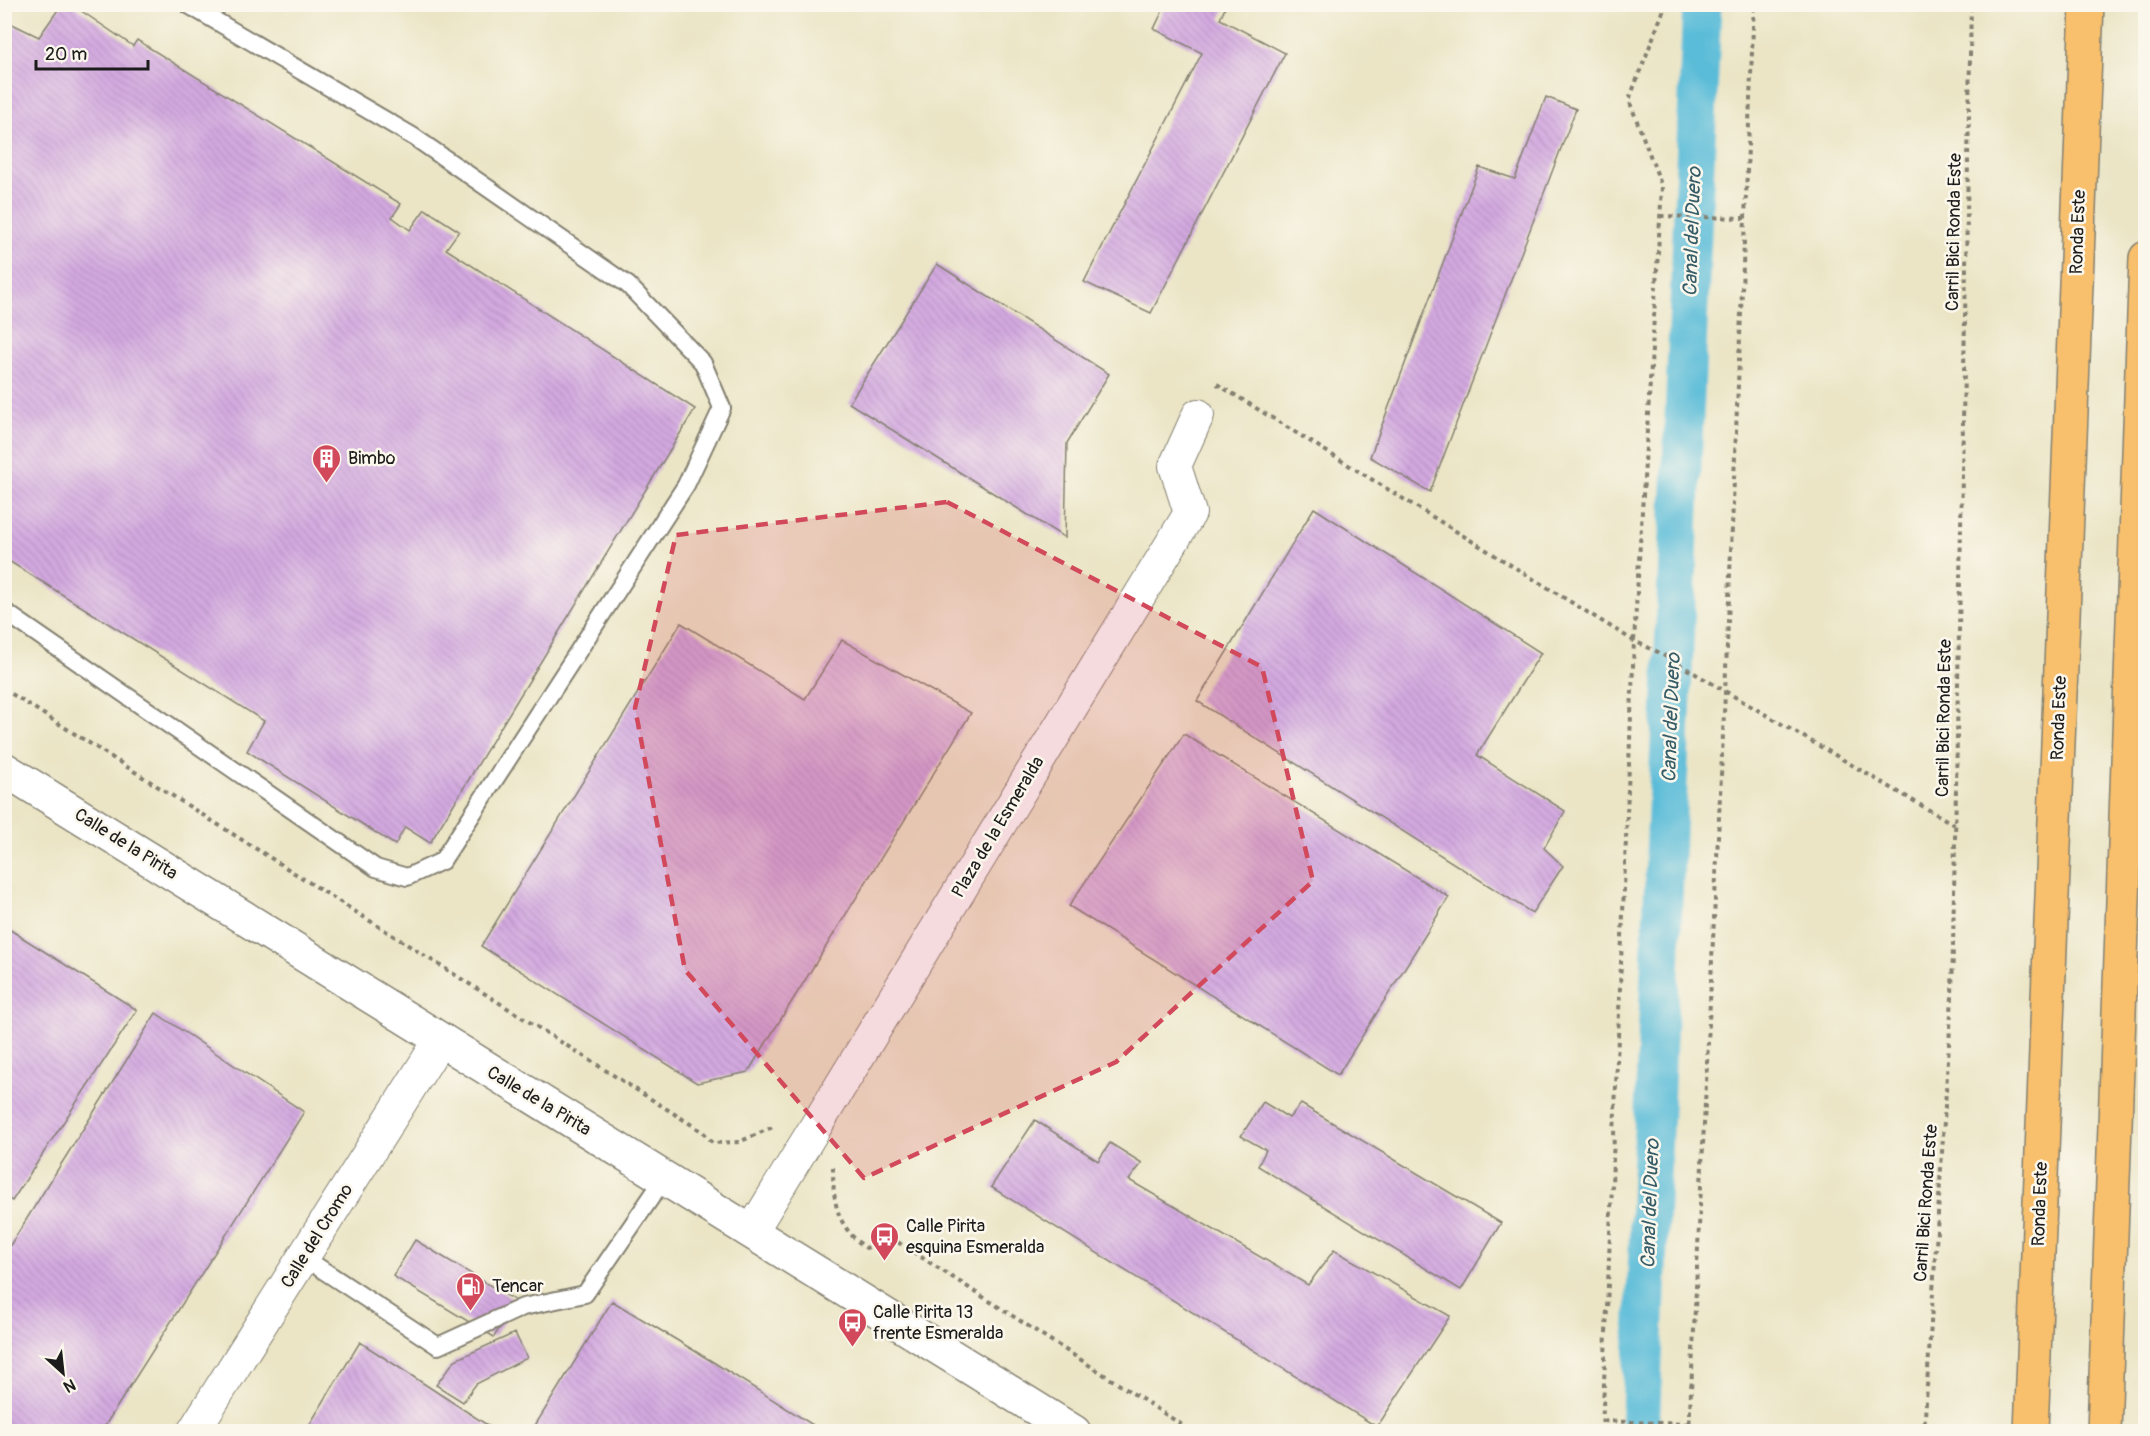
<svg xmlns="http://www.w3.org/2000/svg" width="2150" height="1436" viewBox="0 0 2150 1436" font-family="Pangolin,sans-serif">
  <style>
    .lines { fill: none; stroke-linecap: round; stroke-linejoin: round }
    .canal { stroke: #5abcd8; stroke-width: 39 }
    .building { fill: url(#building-back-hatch) }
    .service-casing { stroke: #848071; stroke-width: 20 }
    .minor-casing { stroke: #848071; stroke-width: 34 }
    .tertiary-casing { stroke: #848071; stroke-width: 36 }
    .trunk-casing { stroke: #848071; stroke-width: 36 }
    .path { stroke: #848071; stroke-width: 4; stroke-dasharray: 4.5 4.5; stroke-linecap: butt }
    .service { stroke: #fff; stroke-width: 16 }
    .minor { stroke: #fff; stroke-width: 32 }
    .tertiary { stroke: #fff; stroke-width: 33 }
    .trunk { stroke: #f8bf6c; stroke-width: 33 }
    .marked { fill: #d1495b; fill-opacity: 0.2; stroke: #d1495b; stroke-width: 4.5; stroke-dasharray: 12 8; stroke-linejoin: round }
    .labels { text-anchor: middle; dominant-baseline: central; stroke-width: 5; stroke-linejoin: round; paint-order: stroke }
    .street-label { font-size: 18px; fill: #1c1c1c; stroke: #fbf7ec }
    .poi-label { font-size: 18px; fill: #1c1c1c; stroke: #fbf7ec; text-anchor: start }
    .water-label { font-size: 20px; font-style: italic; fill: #355c67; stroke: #fbf7ec }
  </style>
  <defs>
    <pattern id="building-back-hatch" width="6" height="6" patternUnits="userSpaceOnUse" patternTransform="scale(1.5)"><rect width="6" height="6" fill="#d3a9e0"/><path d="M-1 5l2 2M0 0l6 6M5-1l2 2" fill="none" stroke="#b591c0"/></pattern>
  </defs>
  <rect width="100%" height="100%" fill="#fbf7ec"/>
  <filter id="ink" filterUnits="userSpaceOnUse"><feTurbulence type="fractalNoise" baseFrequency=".0167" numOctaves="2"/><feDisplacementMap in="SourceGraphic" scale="12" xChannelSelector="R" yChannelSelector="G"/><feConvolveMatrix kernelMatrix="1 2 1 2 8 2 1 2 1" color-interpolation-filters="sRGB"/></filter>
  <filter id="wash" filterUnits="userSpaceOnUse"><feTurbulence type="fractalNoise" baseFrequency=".008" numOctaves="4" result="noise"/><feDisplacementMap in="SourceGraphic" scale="24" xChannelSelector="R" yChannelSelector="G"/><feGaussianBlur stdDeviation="1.35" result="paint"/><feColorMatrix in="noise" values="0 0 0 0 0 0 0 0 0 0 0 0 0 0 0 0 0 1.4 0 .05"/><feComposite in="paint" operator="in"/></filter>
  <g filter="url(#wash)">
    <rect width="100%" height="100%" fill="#ebe5c6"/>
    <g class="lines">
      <path class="canal" d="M1640 1432 1702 4"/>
    </g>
    <g id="blocks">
      <path class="building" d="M62 4H71L133 46 137 40 401 204 392 217 410 230 425 209 459 231 446 249 695 409 430 843 405 827 395 845 247 751 264 721 4 558V20L39 37Z
        M1166 4H1227L1220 19 1285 53 1151 313 1084 282 1202 53 1154 29Z
        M1546 97 1576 109 1430 492 1370 457 1479 167 1515 179Z
        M937 264 1109 374 1067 443 1065 538 849 403Z
        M1314 508 1541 653 1477 755 1565 811 1544 848 1563 866 1532 913 1197 701Z
        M681 623 805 699 842 640 971 713 748 1072 697 1083 481 946Z
        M1184 734 1449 897 1338 1075 1069 906Z
        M4 926 137 1010 12 1201 4 1196Z
        M156 1013 304 1112 101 1432H4V1255Z
        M1263 1102 1289 1118 1301 1104 1501 1223 1461 1290 1258 1166 1266 1150 1241 1136Z
        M1035 1120 1098 1161 1110 1143 1142 1163 1129 1180 1308 1285 1334 1250 1450 1316 1377 1427 991 1187Z
        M415 1240 516 1301 494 1337 393 1276Z
        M612 1301 713 1362 824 1432H531Z
        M515 1333 527 1358 476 1384 463 1402 436 1385 455 1360Z
        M360 1342 498 1432H305Z"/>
    </g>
  </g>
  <g filter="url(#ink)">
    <use href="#blocks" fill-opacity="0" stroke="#848071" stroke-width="1.5"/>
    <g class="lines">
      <defs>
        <path id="service" d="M4 611 376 868 407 877 442 861 686 485 722 408 703 363 628 285 414 137 187 4
          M303 1257 438 1346 523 1307 585 1294 665 1177"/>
        <path id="minor" d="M752 1231 1190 513 1175 466 1198 415
          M193 1432 440 1040"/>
        <path id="tertiary" d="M4 769 1074 1432"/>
        <path id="trunk" d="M2031 1432 2087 4
          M2104 1432 2146 258"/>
      </defs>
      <use href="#service" class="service-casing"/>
      <use href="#minor" class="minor-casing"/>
      <use href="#tertiary" class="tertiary-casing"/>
      <use href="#trunk" class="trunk-casing"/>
      <path class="path" d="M1660 216 1745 218
        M1217 384 1634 641 1658 652 1955 825
        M4 689 703 1132 713 1143 739 1142 773 1127
        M833 1167C833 1202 836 1226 866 1248L893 1239 1193 1432
        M1603 1421 1689 1424
        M1602 1432 1634 641 1662 187 1629 100 1666 4
        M1689 1432 1725 693 1754 4
        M1924 1432 1952 997 1971 4"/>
      <use href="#service" class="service"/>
      <use href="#minor" class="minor"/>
      <use href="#tertiary" class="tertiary"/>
      <use href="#trunk" class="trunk"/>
    </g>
  </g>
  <path class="marked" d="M947 502 1262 667 1313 881 1116 1062 864 1178 685 970 635 708 676 535Z"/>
  <defs>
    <symbol id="building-pin" viewBox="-11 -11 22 30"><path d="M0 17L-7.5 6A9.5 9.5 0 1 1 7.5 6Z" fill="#d1495b" stroke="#fbf7ec"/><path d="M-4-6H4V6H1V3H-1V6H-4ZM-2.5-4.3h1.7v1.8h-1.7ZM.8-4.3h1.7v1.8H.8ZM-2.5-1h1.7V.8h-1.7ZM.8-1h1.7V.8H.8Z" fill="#fff"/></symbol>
    <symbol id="bus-pin" viewBox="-11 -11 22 30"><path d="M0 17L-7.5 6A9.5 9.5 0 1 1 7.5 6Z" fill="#d1495b" stroke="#fbf7ec"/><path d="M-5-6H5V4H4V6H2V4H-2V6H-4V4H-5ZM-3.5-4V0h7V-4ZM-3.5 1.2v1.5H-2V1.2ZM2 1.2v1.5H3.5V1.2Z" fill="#fff"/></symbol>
    <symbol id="fuel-pin" viewBox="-11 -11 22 30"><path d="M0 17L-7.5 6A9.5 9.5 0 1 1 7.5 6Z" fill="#d1495b" stroke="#fbf7ec"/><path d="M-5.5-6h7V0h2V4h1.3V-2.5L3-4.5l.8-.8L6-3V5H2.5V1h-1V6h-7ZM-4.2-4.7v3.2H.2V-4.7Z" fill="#fff"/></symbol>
  </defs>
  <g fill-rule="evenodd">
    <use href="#building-pin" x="310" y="442" width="33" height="45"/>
    <use href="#bus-pin" x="868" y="1220" width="33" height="45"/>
    <use href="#fuel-pin" x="454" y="1270" width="33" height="45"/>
    <use href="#bus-pin" x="836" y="1306" width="33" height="45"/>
  </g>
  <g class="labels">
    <g class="street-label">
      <text transform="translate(1954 232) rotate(-89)">Carril Bici Ronda Este</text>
      <text transform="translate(2078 232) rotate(-88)">Ronda Este</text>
      <text transform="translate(1944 718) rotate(-89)">Carril Bici Ronda Este</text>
      <text transform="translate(2059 718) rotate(-88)">Ronda Este</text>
      <text transform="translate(998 827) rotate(-59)">Plaza de la Esmeralda</text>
      <text transform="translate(126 844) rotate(32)">Calle de la Pirita</text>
      <text transform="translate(539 1101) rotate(31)">Calle de la Pirita</text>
      <text transform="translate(1926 1203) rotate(-86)">Carril Bici Ronda Este</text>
      <text transform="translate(2040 1204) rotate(-88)">Ronda Este</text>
      <text transform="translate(317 1236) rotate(-58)">Calle del Cromo</text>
    </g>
    <g class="poi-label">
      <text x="348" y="458">Bimbo</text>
      <text x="906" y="1226">Calle Pirita<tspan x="906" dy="21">esquina Esmeralda</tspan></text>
      <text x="492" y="1286">Tencar</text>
      <text x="873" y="1312">Calle Pirita 13<tspan x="873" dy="21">frente Esmeralda</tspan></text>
    </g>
    <g class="water-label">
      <text transform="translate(1692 232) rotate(-88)">Canal del Duero</text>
      <text transform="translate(1671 718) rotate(-88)">Canal del Duero</text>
      <text transform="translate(1650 1204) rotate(-88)">Canal del Duero</text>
    </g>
  </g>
  <rect width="2150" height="1436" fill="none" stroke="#fbf7ec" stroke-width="24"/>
  <g transform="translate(63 1373) rotate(153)" stroke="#fbf7ec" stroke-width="4.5" paint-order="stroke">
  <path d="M0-4.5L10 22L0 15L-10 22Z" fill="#1c1c1c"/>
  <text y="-9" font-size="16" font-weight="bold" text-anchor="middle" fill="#1c1c1c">N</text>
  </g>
  <path d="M36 60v9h112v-9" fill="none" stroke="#1c1c1c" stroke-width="3"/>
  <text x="45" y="60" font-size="18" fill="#1c1c1c" stroke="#fbf7ec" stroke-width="4.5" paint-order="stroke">20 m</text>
</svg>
